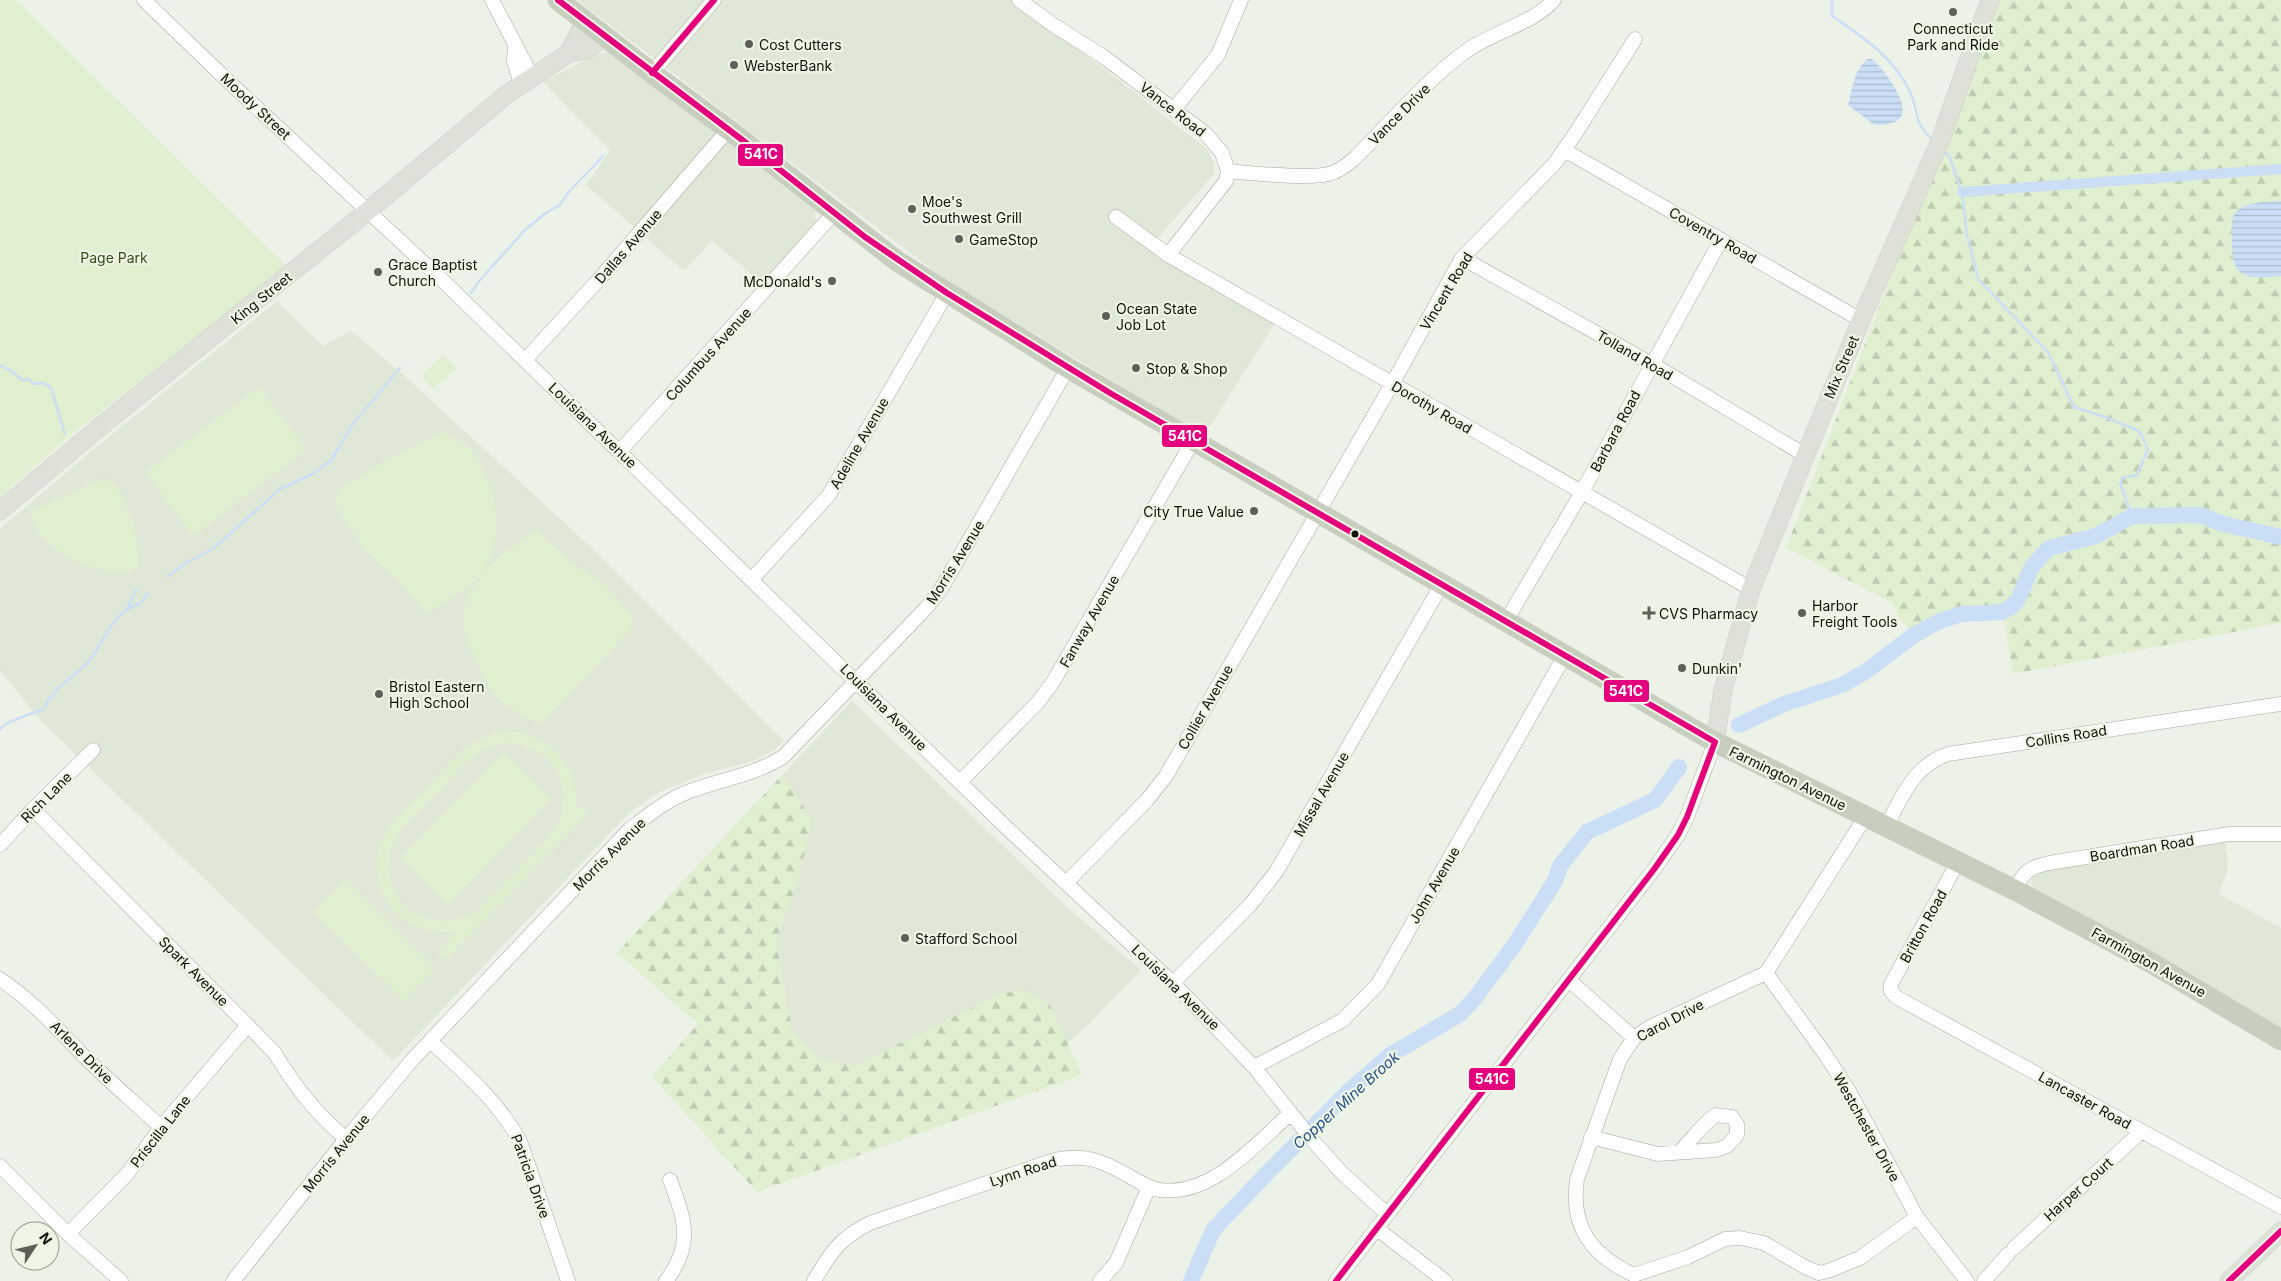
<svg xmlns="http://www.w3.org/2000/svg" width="2281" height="1281" viewBox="0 0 2281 1281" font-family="Inter,sans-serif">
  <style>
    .built { fill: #dfe7d7 }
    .green { fill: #e1efd1; fill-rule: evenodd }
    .forest { fill: url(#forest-firs) }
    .water { fill: url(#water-rules) }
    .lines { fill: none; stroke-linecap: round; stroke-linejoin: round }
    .stream { stroke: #cadef5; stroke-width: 2.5 }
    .canal { stroke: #cadef5; stroke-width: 10 }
    .river { stroke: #cadef5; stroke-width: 16 }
    .minor-casing { stroke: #a6a9a2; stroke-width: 15 }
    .major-casing { stroke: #cdcfcb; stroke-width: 19 }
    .highway-casing { stroke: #cdcfcb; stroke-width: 21 }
    .minor { stroke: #fcfdfc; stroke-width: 14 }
    .major { stroke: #dde1d7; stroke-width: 18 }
    .highway { stroke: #c8cebe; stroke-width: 20 }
    .bus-1-casing { stroke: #edf6e4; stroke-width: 10 }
    .bus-1 { stroke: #e5007d; stroke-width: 6 }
    .poi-dot { fill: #5d6059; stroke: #edf6e4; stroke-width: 2 }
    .bus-dot { fill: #0f120c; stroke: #edf6e4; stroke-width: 2 }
    .labels { text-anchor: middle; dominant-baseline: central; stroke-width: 4.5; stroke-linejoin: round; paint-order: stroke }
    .poi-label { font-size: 14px; fill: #0f120c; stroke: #edf6e4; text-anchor: start }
    .street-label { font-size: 14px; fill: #0f120c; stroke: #edf6e4 }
    .park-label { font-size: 14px; fill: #364b15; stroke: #edf6e4 }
    .water-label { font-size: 15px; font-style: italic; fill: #285289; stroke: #edf6e4 }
    .line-badge { stroke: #edf6e4; stroke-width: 2 }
    .badge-label { font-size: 14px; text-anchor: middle; font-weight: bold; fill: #fff }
  </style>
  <defs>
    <pattern id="forest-firs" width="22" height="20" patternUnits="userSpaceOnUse" patternTransform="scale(1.25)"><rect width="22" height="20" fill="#e1efd1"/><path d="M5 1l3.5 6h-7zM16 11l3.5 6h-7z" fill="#c0ccb2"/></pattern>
    <pattern id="water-rules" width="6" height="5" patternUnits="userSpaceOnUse" patternTransform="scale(1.25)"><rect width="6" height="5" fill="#cadef5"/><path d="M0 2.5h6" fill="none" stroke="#acbdd1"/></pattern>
  </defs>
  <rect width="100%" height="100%" fill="#edf2e8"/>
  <path class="built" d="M577 0H1016L1208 150 1214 164V174L1148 249 1275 323 1204 436 946 280Z
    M612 52 815 211 816 222 763 284 712 241 684 271 586 185 610 150 543 82 597 54Z
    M277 301 323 346 351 331 398 370 594 550 784 741 774 750 754 761 701 775 660 792 630 812 393 1061 38 718 0 670V529L89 453Z
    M852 701 1070 910 1141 970 1086 1027 1019 1084 652 1077 743 971 664 901Z
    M2225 842 2228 868 2219 894 2281 928V1029L2034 890 2031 885 2033 875 2037 872Z"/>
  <path class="green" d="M0 0H15L287 266 71 435 0 497Z
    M443 355 456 368 433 389 421 376Z
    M259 387 307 450 193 536 145 472Z
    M443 432C451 437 463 441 470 448 489 469 502 516 495 543 492 553 486 563 483 572L505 551 536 530 582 571 601 580 632 615 631 630 541 724C498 707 489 693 472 651 468 641 461 625 463 614 464 600 474 588 480 576L466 589 426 614 401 584 365 550 335 505 338 490 385 461Z
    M104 478 117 485 134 523 139 567C109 582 54 557 37 530 34 524 32 517 30 512Z
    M511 731C553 736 579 768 576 809L580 806 588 814 446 960 437 952 456 932C431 934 409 928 392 908 373 885 372 851 389 827 398 814 410 804 421 793 435 779 449 764 463 750 478 738 492 732 511 731ZM508 743C559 746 581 797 549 837L476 912C435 936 381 908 389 858 390 849 394 840 399 833 410 819 424 807 436 795 450 780 465 760 483 750 491 746 499 744 508 743Z
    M504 752 551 799 448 905 400 858Z
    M346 879 436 968 404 1001 313 912Z"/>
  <path class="forest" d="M1998 0H2281V623L2013 674 2002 612 1961 614 1938 622 1914 635 1898 616 1893 603 1786 548Z
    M783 774 812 820 799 878 776 941 792 1031 823 1061 857 1065 999 994 1024 990 1050 1005 1082 1075 757 1192 652 1077 698 1024 617 953Z"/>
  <path class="water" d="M1868 59H1872C1883 68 1921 115 1892 123 1886 125 1879 126 1873 124L1848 105C1852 91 1854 68 1868 59Z
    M2281 201V276C2242 280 2231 278 2232 236 2232 228 2230 217 2237 211 2248 201 2267 202 2281 201Z"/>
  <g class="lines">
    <path class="stream" d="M1832 0V16C1863 37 1895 58 1911 94 1921 117 1911 120 1934 141
      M1943 150 1949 156 1962 192 1967 235 1978 279 2048 352 2074 407 2105 417 2139 431 2148 449 2137 475 2121 478V486L2132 516
      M471 293 480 280 525 230 547 212 560 205 568 193 603 156
      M0 365 13 372 22 380 29 379 33 384 44 383 51 388 65 434
      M168 576 186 563 214 548 280 489 313 474 332 459 353 424 400 368
      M128 606 136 590
      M0 729 7 723 43 709C55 687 72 679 88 662 105 642 111 611 140 604L148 593"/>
    <path class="canal" d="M1962 192 2281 169"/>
    <path class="river" d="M1739 725 1784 704 1842 685 1865 672 1914 635 1938 622 1961 614 2002 612 2011 607 2019 598 2031 568 2049 548 2096 536 2132 516 2201 515 2223 524 2281 537
      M1191 1281 1213 1230 1270 1170 1350 1090 1390 1055 1460 1014 1475 998 1513 947 1555 881 1560 866 1587 832 1655 800 1679 767"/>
    <defs>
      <path id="minor" d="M144 0 229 82 440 278 1009 830 1173 983 1254 1067 1313 1141 1342 1173 1387 1214
        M492 0 532 77
        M1019 0 1052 24 1104 57 1206 134 1222 153 1228 171 1226 181 1168 255
        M515 44 514 62 521 83
        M652 73 714 0
        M1174 109 1218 55 1241 0
        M1564 150 1861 320
        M1228 171C1250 173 1314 180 1332 173 1341 170 1348 164 1355 158 1390 123 1424 82 1465 52 1492 32 1533 24 1554 0
        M1116 217 1168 255 1751 589
        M1462 258 1652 364 1805 455
        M525 360 602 276 728 130
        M620 451 835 212
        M752 579 829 495 947 293
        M1506 621 1582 492 1721 240
        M960 782 1039 701 1053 682 1193 441
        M33 809 274 1052C295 1087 315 1112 346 1139
        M1886 826C1903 796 1913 766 1948 754L2281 704
        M0 845 33 809 93 750
        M1958 862 1891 984V991L1896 997 2281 1207
        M1066 883 1147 800 1166 776 1392 384 1462 258 1555 163 1577 131 1635 39
        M2015 890C2023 872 2030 867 2049 863L2229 834H2281
        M1766 973 1825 1054 1849 1091 1917 1217 1967 1281
        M0 979C31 1000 54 1025 79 1051 105 1078 134 1102 161 1127
        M1569 980 1634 1038
        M1173 983 1250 905 1276 872 1442 584
        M430 1041C464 1072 498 1101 520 1141L568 1281
        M1254 1067 1343 1020 1378 984 1565 655
        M1591 1137 1658 1154 1716 1150 1727 1146 1737 1135V1124L1732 1117 1716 1115C1702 1124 1692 1140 1679 1152
        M0 1166 68 1234 121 1281
        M1376 1228 1445 1281
        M68 1234 128 1173 161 1127 248 1025
        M2014 1248 2142 1131
        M1634 1275C1591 1255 1570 1227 1577 1179L1620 1059 1634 1038 1650 1027 1766 973 1866 816
        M1634 1275 1688 1257 1725 1239 1740 1238 1764 1243 1805 1267 1819 1273 1828 1271 1860 1258 1917 1217
        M233 1281 346 1139 413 1059 629 830C647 816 664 802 685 793 718 780 752 776 783 757L928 606 941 589 1068 368
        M666 1281C694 1244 685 1220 670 1180
        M814 1281C830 1253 840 1238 870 1223L1054 1160C1086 1154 1101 1160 1129 1176 1139 1182 1149 1188 1160 1190 1212 1197 1255 1144 1291 1113
        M1100 1281 1116 1263 1149 1187
        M1336 1281 1655 868 1678 835 1687 817 1715 742
        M1984 1281 2008 1254"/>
      <path id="major" d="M569 53 585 20
        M0 511 96 430 369 210 507 94 569 53 586 50 605 36
        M1715 742 1723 690 1751 589 1861 320 1940 141 1990 0
        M2229 1281 2281 1231"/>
      <path id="highway" d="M558 0 652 73 741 139 897 261 1068 368 1715 742 2015 890 2148 961 2281 1040"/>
    </defs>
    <use href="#minor" class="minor-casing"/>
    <use href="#major" class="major-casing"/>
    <use href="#highway" class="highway-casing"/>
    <use href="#minor" class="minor"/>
    <use href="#major" class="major"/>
    <use href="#highway" class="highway"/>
    <defs>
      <path id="bus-1" d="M558 0 741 139 865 237 947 293 1110 393 1715 742 1687 817 1678 835 1655 868 1336 1281
        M652 73 714 0
        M2229 1281 2281 1231"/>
    </defs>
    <use href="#bus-1" class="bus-1-casing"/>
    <use href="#bus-1" class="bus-1"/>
  </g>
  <g class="poi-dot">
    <circle cx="1953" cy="12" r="5"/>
    <circle cx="749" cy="44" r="5"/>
    <circle cx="734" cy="65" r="5"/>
    <circle cx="912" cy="209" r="5"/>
    <circle cx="959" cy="239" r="5"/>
    <circle cx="378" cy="272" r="5"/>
    <circle cx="832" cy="281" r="5"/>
    <circle cx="1106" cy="316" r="5"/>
    <circle cx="1136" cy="368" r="5"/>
    <circle cx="1254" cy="511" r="5"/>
    <path d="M1646.5 605.5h5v5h5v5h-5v5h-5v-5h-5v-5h5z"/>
    <circle cx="1802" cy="613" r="5"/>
    <circle cx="1682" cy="668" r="5"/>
    <circle cx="379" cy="694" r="5"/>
    <circle cx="905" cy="938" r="5"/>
  </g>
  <circle class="bus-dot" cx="1355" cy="534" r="4.5"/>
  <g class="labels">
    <g class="poi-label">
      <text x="1953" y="28" text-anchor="middle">Connecticut<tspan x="1953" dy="16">Park and Ride</tspan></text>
      <text x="759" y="44">Cost Cutters</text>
      <text x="744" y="65">WebsterBank</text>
      <text x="922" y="201">Moe's<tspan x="922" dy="16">Southwest Grill</tspan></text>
      <text x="969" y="239">GameStop</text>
      <text x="388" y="264">Grace Baptist<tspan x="388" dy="16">Church</tspan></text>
      <text x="822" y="281" text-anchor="end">McDonald's</text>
      <text x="1116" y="308">Ocean State<tspan x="1116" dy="16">Job Lot</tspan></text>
      <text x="1146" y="368">Stop &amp; Shop</text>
      <text x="1244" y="511" text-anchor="end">City True Value</text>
      <text x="1812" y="605">Harbor<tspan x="1812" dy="16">Freight Tools</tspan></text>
      <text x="1659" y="613">CVS Pharmacy</text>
      <text x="1692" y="668">Dunkin'</text>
      <text x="389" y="686">Bristol Eastern<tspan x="389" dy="16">High School</tspan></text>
      <text x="915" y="938">Stafford School</text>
    </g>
    <g class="street-label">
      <text transform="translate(256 106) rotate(43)">Moody Street</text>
      <text transform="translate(1173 109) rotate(38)">Vance Road</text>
      <text transform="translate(1399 114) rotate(-45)">Vance Drive</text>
      <text transform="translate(1713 235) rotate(30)">Coventry Road</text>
      <text transform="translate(628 246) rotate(-49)">Dallas Avenue</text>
      <text transform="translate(1446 291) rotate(-59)">Vincent Road</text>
      <text transform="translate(261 298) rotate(-39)">King Street</text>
      <text transform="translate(708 354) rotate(-48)">Columbus Avenue</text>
      <text transform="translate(1635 355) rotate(30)">Tolland Road</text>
      <text transform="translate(1841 367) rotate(-67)">Mix Street</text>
      <text transform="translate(1432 407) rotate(30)">Dorothy Road</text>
      <text transform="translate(593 425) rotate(44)">Louisiana Avenue</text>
      <text transform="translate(1615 431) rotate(-62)">Barbara Road</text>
      <text transform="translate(859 443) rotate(-60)">Adeline Avenue</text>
      <text transform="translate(955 562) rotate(-58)">Morris Avenue</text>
      <text transform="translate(1089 621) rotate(-60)">Fanway Avenue</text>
      <text transform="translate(884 707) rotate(45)">Louisiana Avenue</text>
      <text transform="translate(1205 707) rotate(-60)">Collier Avenue</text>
      <text transform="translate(2066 736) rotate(-9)">Collins Road</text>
      <text transform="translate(1788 778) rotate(26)">Farmington Avenue</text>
      <text transform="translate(1321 794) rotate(-60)">Missal Avenue</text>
      <text transform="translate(46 797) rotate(-45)">Rich Lane</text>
      <text transform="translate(2142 848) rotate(-9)">Boardman Road</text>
      <text transform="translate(609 854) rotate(-45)">Morris Avenue</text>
      <text transform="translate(1434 885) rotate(-60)">John Avenue</text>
      <text transform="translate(1923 926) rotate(-61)">Britton Road</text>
      <text transform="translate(2149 962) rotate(29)">Farmington Avenue</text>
      <text transform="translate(194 971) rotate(45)">Spark Avenue</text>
      <text transform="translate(1176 987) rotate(44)">Louisiana Avenue</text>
      <text transform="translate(1670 1020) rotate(-28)">Carol Drive</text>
      <text transform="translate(82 1052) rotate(45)">Arlene Drive</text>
      <text transform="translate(2085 1100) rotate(29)">Lancaster Road</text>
      <text transform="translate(1867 1127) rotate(61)">Westchester Drive</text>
      <text transform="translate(160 1131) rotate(-52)">Priscilla Lane</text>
      <text transform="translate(336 1153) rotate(-51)">Morris Avenue</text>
      <text transform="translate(1023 1171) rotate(-18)">Lynn Road</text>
      <text transform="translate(531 1176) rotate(70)">Patricia Drive</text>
      <text transform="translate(2078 1189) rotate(-42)">Harper Court</text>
    </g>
    <g class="park-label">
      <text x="114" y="257">Page Park</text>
    </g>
    <g class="water-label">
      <text transform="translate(1346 1100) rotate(-42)">Copper Mine Brook</text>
    </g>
  </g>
  <g class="line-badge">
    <rect x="737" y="143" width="47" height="24" rx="5" fill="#e5007d"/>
    <rect x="1161" y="424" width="47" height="24" rx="5" fill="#e5007d"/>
    <rect x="1603" y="679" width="47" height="24" rx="5" fill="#e5007d"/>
    <rect x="1468" y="1067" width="48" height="24" rx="5" fill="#e5007d"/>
  </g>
  <g class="badge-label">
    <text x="761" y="159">541C</text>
    <text x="1185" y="441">541C</text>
    <text x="1626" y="696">541C</text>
    <text x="1492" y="1084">541C</text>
  </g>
  <g transform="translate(35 1246) rotate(55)"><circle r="24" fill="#edf6e4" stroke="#949b8e"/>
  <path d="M0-4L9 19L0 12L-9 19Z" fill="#5d6059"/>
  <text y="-8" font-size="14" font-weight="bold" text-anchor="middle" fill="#0f120c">N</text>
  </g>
</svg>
